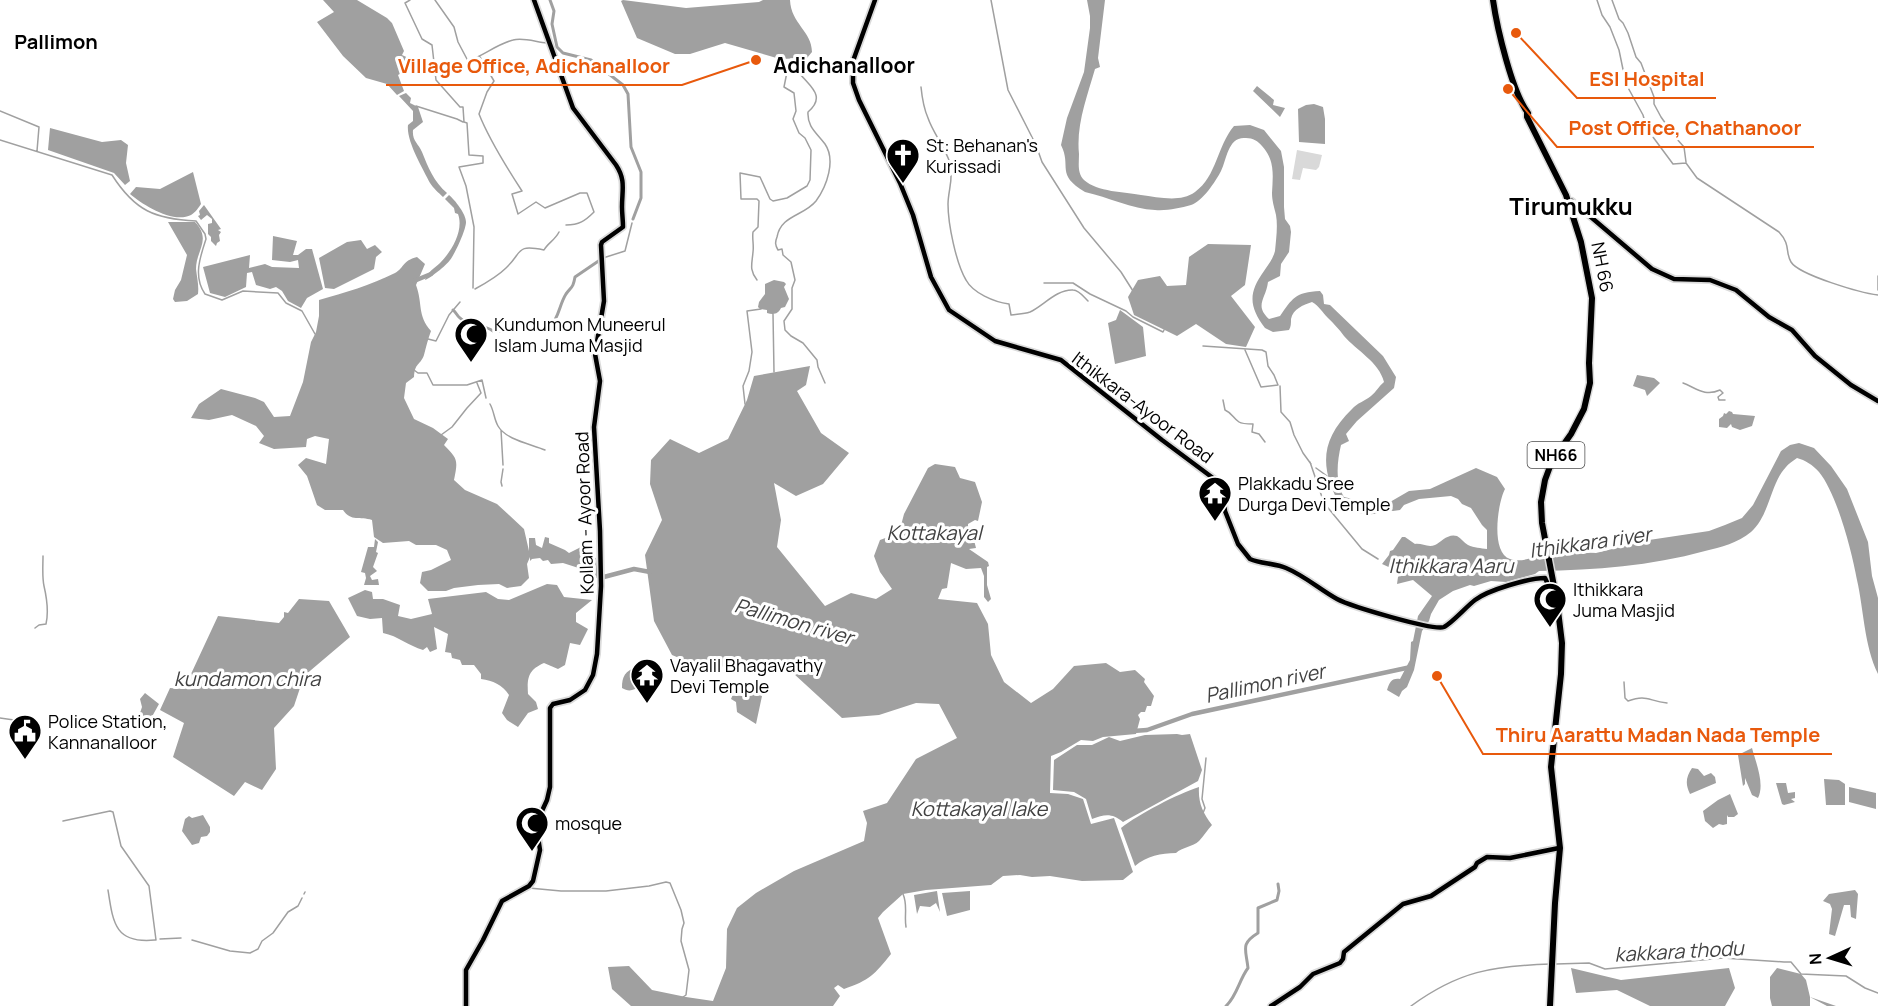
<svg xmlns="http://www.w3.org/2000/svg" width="1878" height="1006" viewBox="0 0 1878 1006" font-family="Manrope,sans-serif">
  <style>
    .green { fill: #d9d9d9 }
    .water { fill: #a0a0a0 }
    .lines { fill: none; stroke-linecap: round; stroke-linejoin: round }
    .stream { stroke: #a0a0a0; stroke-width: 1.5 }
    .canal { stroke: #a0a0a0; stroke-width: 3 }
    .river { stroke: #a0a0a0; stroke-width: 4.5 }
    .major-casing { stroke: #dbdbdb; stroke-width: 8 }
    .highway-casing { stroke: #dbdbdb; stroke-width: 9 }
    .major { stroke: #000; stroke-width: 4.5 }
    .highway { stroke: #000; stroke-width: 6 }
    .labels { text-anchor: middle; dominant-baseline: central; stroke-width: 6; stroke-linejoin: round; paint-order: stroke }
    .shield { fill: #fff; stroke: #4c4c4c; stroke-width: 1.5 }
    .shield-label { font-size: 16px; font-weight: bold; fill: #000 }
    .poi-label { font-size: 18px; fill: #000; stroke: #fff; text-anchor: start }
    .street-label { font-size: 18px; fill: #000; stroke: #fff }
    .neighbourhood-label { font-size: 20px; font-weight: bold; fill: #000; stroke: #fff }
    .water-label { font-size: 20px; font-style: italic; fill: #414141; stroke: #fff }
    .quarter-label { font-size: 21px; font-weight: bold; fill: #000; stroke: #fff }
    .district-label { font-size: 24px; font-weight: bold; fill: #000; stroke: #fff }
    .leader { fill: none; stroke: #e8590c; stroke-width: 2 }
    .callout-dot { fill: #e8590c; stroke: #fff; stroke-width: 2 }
    .callout-label { font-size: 20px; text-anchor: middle; font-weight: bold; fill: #e8590c; stroke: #fff; stroke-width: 6; stroke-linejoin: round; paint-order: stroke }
  </style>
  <rect width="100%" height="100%" fill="#fff"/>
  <path class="green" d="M1297 150 1322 155 1319 167 1316 170 1303 168 1300 180 1292 179Z"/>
  <path class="water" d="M323 0H357L387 18 392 23 404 51 402 55 413 60 412 67 398 75 404 91 397 95 387 84 366 78 343 56 317 22 334 12Z
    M623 0 686 8 759 2 763 0H790C791 24 812 31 812 52L807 58 780 59 725 43 690 54H675L637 38 621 1Z
    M1087 0H1105L1098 58 1100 67 1095 69C1087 97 1076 125 1079 154 1079 163 1077 173 1084 180 1097 192 1125 192 1141 195 1158 197 1180 203 1195 192 1217 176 1217 146 1234 126L1250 125 1264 130 1281 151 1284 167V207L1285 219 1290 226 1291 232 1289 252 1281 264 1280 276 1268 282C1266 299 1254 305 1269 319L1280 316C1292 299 1295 292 1320 291L1323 295 1324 304 1330 305 1383 356 1396 377 1394 388 1357 421 1346 434 1349 441 1341 445C1337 462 1335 482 1344 497L1375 504 1390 502 1409 491 1430 489 1476 468 1497 477 1505 489C1498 502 1490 552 1510 559 1521 563 1531 557 1543 556L1544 553 1550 551 1553 554H1563L1578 552 1596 553 1649 540 1709 531 1725 525 1742 518 1753 505 1781 451 1790 445 1799 443 1814 448 1831 466 1847 489 1868 542 1872 576 1878 598V674C1864 645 1864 611 1857 580 1852 552 1837 494 1819 472 1813 465 1805 460 1797 458 1793 461 1788 464 1786 467 1770 484 1770 515 1751 532 1738 543 1721 547 1705 551 1650 566 1596 570 1539 571L1535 574 1506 582 1491 581 1474 586 1470 585 1453 591 1439 600 1431 614 1429 621 1422 631 1414 670 1407 687 1402 691 1399 697 1387 690C1390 682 1391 678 1400 679L1410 660 1411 642 1413 641 1418 616 1432 596 1413 580 1397 584 1398 577 1402 573 1398 568 1393 569 1382 564 1389 555 1390 551 1393 550 1402 537H1405L1415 544C1422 543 1428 548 1435 545 1441 542 1448 533 1457 536 1461 538 1464 543 1468 545 1474 548 1481 548 1487 549V530L1482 525 1471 508 1462 504 1458 499 1451 496 1419 499 1404 505 1400 510 1393 511 1389 510C1371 517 1360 515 1341 507 1320 469 1319 441 1352 409 1357 403 1365 401 1371 396 1376 392 1379 386 1384 382 1379 362 1357 351 1344 336 1339 329 1334 324 1328 318 1322 312 1319 306 1312 302 1303 305 1293 309 1291 319 1291 323 1291 327 1289 330L1273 332 1265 328C1249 307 1248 293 1264 271 1268 265 1273 259 1275 251 1276 240 1278 226 1276 215 1274 206 1272 201 1272 193 1273 175 1275 160 1262 146 1258 141 1253 138 1246 138 1228 136 1227 159 1221 171 1216 181 1202 202 1191 205 1180 208 1167 211 1155 210 1132 209 1108 197 1085 192 1055 174 1072 167 1061 145L1067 118 1084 72 1090 28V16Z
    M1257 86 1274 100 1273 105 1285 108 1280 117 1253 91Z
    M406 93 411 98 410 103 418 107 423 122 413 130C412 141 418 143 422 152 428 167 434 182 447 193L443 197C439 193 433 188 430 183 423 169 406 141 408 125L413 121V111L399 96Z
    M1314 104 1323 107 1325 119V144L1299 142 1298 109 1306 105Z
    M50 128 102 142 121 140 128 145 126 163 130 181 125 185 114 173 48 150Z
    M193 172 201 204C199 207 195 213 191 215 173 224 143 205 130 194L136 187 160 189Z
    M449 195C455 200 466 214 466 222 466 230 455 254 450 260 447 265 429 279 425 280 428 271 435 268 440 263 452 251 464 230 458 214L455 213 454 208 445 199Z
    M204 205 221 229 218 230 221 232 219 235 220 241 217 243 216 246 211 241V237L208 234V224L212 223V219L207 215 201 220 198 216 200 215 199 211Z
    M168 222H195C212 240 196 250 196 269 197 278 199 285 198 294L187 301 175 302 173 299 175 290 181 280 187 255Z
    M273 236 297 241 293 255H298L306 249H312L323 289 307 298 301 308 288 301 282 291 276 287 270 289 256 285 252 272 247 273 246 287 225 297 210 293 203 267 250 255 249 268 265 264 272 267 299 268 298 260 290 262 272 260Z
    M361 240 367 249 375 245 382 252 376 257 374 269 334 289 325 288 319 258 347 242Z
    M1208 244 1251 245 1245 285 1231 296 1255 327 1246 347 1226 344 1196 324 1177 336 1134 315 1128 297 1138 280 1160 276 1167 286 1186 285 1189 257Z
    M417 257 425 264 416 285C423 304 417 315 431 331 428 339 426 347 424 355 420 366 415 362 414 377L406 383 404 398 414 419 433 428 448 439 444 445C458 459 458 460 454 480L465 490 497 504 509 515 524 529 529 551V538H535L536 545 542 548 545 537 549 538V543L565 550 569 553 581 547 587 555 596 558 598 579 588 571 563 563 551 564 548 560 543 561 540 558 532 559 530 561V557L527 564 529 578 521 586 507 588 499 584 478 585 454 588 446 591H428L420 583 422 572 431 570 451 560 447 550 436 545H416L409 541 383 543 374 537 372 520C360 516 351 522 343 510H325L317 505 307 476 298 465 306 458 326 464 329 439 315 436 307 439 306 447 274 449 259 443 264 436 256 426 232 415 209 420 191 418 199 404 221 389 255 398 264 402 274 417 290 416 303 382 311 342 316 332 319 316V300C344 293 371 285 395 273 405 267 402 261 417 257Z
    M774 280 784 282 786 284 784 287 789 299 785 307 781 308C778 314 774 315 767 313V310L760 309 758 307 759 302 765 294V284Z
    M1120 310 1143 327 1146 356 1115 364 1108 323 1116 320Z
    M810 366 806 385 797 391 821 433 849 453 823 484 796 496 774 483 781 520 777 547 825 606 851 593 876 599 892 589 880 572 874 556 880 540 899 533 904 514 928 468 935 464 955 467 960 478 975 482 982 502 978 521 975 520 968 524V532H976L980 535 973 536 976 548 969 549 988 562 989 566 987 567V585L991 599 988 602 984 597V576L981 568 966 569 951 563 947 588 942 589 938 599 977 603 988 624 991 655 1004 682 1031 703 1053 689 1074 666 1106 663 1120 672 1135 670 1145 679 1144 682 1154 696 1151 706H1147L1145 712H1141L1138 715 1140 719 1136 734 1103 737 1093 741 1081 740 1061 752 1051 756 1050 793 1068 794 1083 799 1091 824 1114 818 1133 872 1123 880 1082 881 1050 876 1032 877 1020 875 1003 876 991 885 926 890 903 894 883 912 878 918 891 954C874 975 870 980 844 989L838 985 834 988 840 996 833 1006H631L612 989 608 967 629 966 652 990 686 997 713 1001 726 968 727 929 737 908 756 893 794 871 864 841 867 823 863 811 887 803 916 759 957 738 939 704 916 703 879 715 842 718 781 662 703 668 672 655 654 621 645 555 662 520 650 484 651 460 670 439 699 453 728 439 747 400 754 376Z
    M1637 375 1654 378 1660 383 1647 396 1645 390 1633 386Z
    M1729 411 1732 412 1733 414 1755 416 1752 426 1740 430 1732 427 1731 424 1727 428 1719 427V419L1723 416 1724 413 1726 414Z
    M375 539 378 542 376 552 378 553 373 567 377 571 370 576 372 580 378 579 379 585H364L366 578 365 573 361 572 368 547H374Z
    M547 584 557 585 564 597 592 600 576 613V622L588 629 580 645 570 643 565 665 558 669 544 663C528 670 527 678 528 694L536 702 538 709 528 713 518 727 507 720 502 713 509 695C502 684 493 681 481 679V674L474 665H462L460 660 452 658 451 653 445 652 448 634 434 627 437 649 430 652 427 647 423 650C409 646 398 636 383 633L382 618 370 619 357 616 348 598 365 590 372 592 373 599H383L400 605 398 616 411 619 432 614 428 599 486 592 498 599 509 600Z
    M299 599 329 601 350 637 304 676 294 706 274 728 276 769 262 790 245 782 234 796 173 757 184 723 160 710 170 688 184 689 218 616 279 623 284 617V612L288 613Z
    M637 667 644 668 648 671 649 680C640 685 633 695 622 688 622 676 625 671 637 667Z
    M736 687 762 696 756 724 737 712 736 702 731 699Z
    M145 693 159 704 149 722 140 713 142 707 140 699Z
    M1177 734 1182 735 1190 734 1202 770 1198 781 1123 822C1112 813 1105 814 1092 819L1086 799 1074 792 1053 790 1054 760 1077 745H1092L1109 737 1120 741 1145 735Z
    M1752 748C1756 763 1765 784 1758 798L1752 795 1745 778V784L1743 786 1738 755Z
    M1692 768 1698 769 1704 776 1711 773 1715 777 1716 783 1690 794C1685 784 1686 777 1692 768Z
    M1824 779 1839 780 1845 784V805H1826Z
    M1776 783H1786L1788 793 1795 792V798L1791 799 1795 802 1784 805 1782 804Z
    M1199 787C1198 803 1203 813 1212 825 1207 830 1204 836 1199 841 1193 847 1182 847 1176 853 1161 853 1147 856 1135 866L1121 828C1139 814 1177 794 1199 787Z
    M1849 787 1876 793V809L1849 802Z
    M1730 794 1738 814 1734 817H1728L1727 815V824L1723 825 1719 824 1713 828 1705 821 1703 811 1718 800Z
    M203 815 210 827V832L207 836 201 837 199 843 192 845 182 831 185 819 189 816 192 818Z
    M1855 890 1858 894 1856 919 1851 917 1850 905H1844L1835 936 1829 934 1832 909 1830 904 1823 901 1829 894Z
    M937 891 940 912 936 903 930 907 920 906 917 914 914 895Z
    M970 891V910L947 916 942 893Z
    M1571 968 1621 980 1729 968 1735 988 1725 1006H1650L1617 990 1576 993Z
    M1777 968 1801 974 1806 980 1810 997 1836 1006H1827L1810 997V1006H1772L1770 998V977Z"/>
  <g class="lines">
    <path class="stream" d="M410 0 405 3 422 39 432 45 436 80 460 107H463L464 122 467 123 469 155 483 156V163L459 167 466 186 474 227 473 288
      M435 0 454 27 458 42 468 61C483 56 497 44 513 40 523 37 536 42 547 43
      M991 0 1008 90 1036 145 1042 162 1084 228 1121 272 1133 291
      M1597 0 1602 15 1610 27 1619 50 1626 84 1643 115 1647 129 1673 164 1686 163 1697 178 1779 232C1791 245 1785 252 1791 262 1799 275 1861 293 1878 295
      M1612 0 1619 19 1623 23 1628 33 1636 57 1641 63 1654 97V104L1661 117 1673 134
      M480 57 494 81 487 92 479 114C489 139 507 168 522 191L512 194 518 214 536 202 545 208 580 193H587L594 212C585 221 579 225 566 225
      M921 87C922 97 924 109 928 118 933 133 945 147 950 163 954 177 948 191 948 204 948 224 956 263 966 280 973 293 994 302 1009 304L1011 315C1018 314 1024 314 1030 312 1043 306 1057 289 1073 290 1079 290 1084 297 1088 301
      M416 106 457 119 463 122
      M0 111 39 127 37 151
      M1676 138 1684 147 1686 162
      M0 140 112 175C135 211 155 219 196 221L205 234 206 239C200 257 193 277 205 294L222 300 243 291 278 293 286 303 302 311 315 334
      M603 258 625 251 632 223
      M1878 276V290
      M757 280C749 270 752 264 753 252 754 245 752 238 753 232L758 227 759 201 757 199H741L740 173 760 177 770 199 773 201 787 198 807 186 810 180 811 150 805 138 799 133 793 119 796 111 794 93 784 87 787 72 798 71C807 85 828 95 808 112 807 127 817 133 825 144 836 160 827 186 816 201 804 216 781 215 777 237 775 242 775 245 778 250L782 249 783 255 791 262 795 280 792 288V309L784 321 785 330 791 336 803 343 817 360 818 367 825 383
      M1044 283H1073L1090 294 1126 311 1133 317 1163 332 1164 330
      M475 289C486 283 497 277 506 268 523 252 515 244 544 250 548 243 555 240 559 232
      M773 314 774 372
      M428 339 436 341 449 315 460 302
      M1203 346 1262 350 1266 352 1268 366 1274 375 1278 385 1261 387 1245 350
      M414 370 418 373H427L433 385H467L482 380 486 398
      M1683 383C1696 388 1705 397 1720 390L1723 393 1718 397 1719 400H1725
      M1280 386 1281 412 1290 422 1294 435 1303 453 1311 464
      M1223 400 1225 410C1232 413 1233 418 1239 422 1242 424 1249 424 1253 424L1252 432 1259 434 1265 442
      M490 404C494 411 494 419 498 426 506 440 531 444 545 450
      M745 404 743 386 749 371 752 352 747 311 761 309
      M501 430 503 465
      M441 435 452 427 467 408 481 393 477 383
      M1310 462 1324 503 1362 549 1378 559
      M1316 468 1327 476
      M502 486 501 482 503 469
      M35 628 39 625 46 624C49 611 47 599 44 586 42 577 43 566 43 556
      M1624 682 1625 698 1628 701C1647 694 1648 701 1667 703
      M0 718 28 722
      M1203 813 1205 808 1202 799 1206 758
      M63 821 110 811 113 812 121 846 149 886 156 940
      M529 888 561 891H606L649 886 666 882 670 883 681 910 684 923 682 929 681 941 689 970 686 995 683 997
      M108 890C113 923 115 944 155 940
      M304 894 305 892
      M903 894C908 905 904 916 906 927
      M160 939 181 938
      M192 940 230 951 250 953 258 949 262 941 273 933 288 912 298 906 302 898
      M485 941 500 910
      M1556 964 1589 963 1605 969 1723 958 1784 962H1791L1801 974 1846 976 1865 988 1878 993
      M1411 1006C1459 971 1492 966 1551 964"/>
    <path class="canal" d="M550 0 554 11 552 24 557 47 563 53 591 60 623 85 628 94 631 147 641 172V198L633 219
      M453 310C456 312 457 316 460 318 468 326 484 324 493 331L549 329C560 316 559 305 566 294 572 286 573 288 575 277L600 260
      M1226 1006C1237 996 1239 980 1248 968 1246 949 1240 944 1258 933V908L1277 900 1279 891 1278 884"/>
    <path class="river" d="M414 281 431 274
      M594 572 600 578 634 569 650 572
      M1133 731 1147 730 1192 714 1411 667"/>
    <defs>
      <path id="major" d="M875 0 853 61V83L859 100 900 183 913 215 931 277 949 310 995 341 1061 360 1162 440 1217 481 1223 496 1225 511 1238 544 1250 559C1261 564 1274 563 1286 568 1305 576 1319 589 1337 599 1350 606 1433 631 1444 627 1452 623 1467 606 1475 600 1488 590 1529 578 1545 578L1554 597
        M1572 201 1652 269 1674 279 1710 280 1736 290 1769 317 1792 330 1815 356 1851 385 1878 401
        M466 1006V970L483 940 502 901 529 886 533 881 540 850 536 824 547 800 550 787V708L553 704 570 700 585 690 593 675 597 654 601 586 600 531 594 427 600 381 595 354 604 301 601 245 602 242 623 227C623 220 622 214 622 207 622 190 626 180 616 165L573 108 534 0
        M1271 1006 1300 987 1313 974 1340 963 1343 959 1344 952 1403 904 1431 896 1475 867 1477 863 1487 857 1510 858 1559 848"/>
      <path id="highway" d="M1493 0C1497 28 1512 92 1528 113
        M1527 112V117L1566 195 1581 242 1592 298 1589 363 1590 383 1584 409 1571 434 1552 461 1545 480 1541 502 1542 523 1557 602 1562 643 1561 674 1551 767 1560 848 1555 903 1550 1006"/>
    </defs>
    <use href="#major" class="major-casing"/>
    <use href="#highway" class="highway-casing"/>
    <use href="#major" class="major"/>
    <use href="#highway" class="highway"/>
  </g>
  <defs>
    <symbol id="church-pin" viewBox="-11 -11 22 30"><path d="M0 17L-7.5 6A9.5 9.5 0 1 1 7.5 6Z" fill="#000" stroke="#fff"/><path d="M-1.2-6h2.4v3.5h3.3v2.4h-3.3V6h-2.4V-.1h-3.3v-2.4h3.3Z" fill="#fff"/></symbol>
    <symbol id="mosque-pin" viewBox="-11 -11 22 30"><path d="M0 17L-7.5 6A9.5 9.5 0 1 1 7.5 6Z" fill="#000" stroke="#fff"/><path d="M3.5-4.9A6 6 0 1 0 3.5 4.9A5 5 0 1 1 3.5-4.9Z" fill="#fff"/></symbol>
    <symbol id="temple-pin" viewBox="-11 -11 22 30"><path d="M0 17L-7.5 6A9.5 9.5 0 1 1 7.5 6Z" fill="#000" stroke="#fff"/><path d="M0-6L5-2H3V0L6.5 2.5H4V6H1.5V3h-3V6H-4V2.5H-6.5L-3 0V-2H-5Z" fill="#fff"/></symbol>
    <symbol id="civic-pin" viewBox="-11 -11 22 30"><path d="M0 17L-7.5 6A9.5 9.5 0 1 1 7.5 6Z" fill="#000" stroke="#fff"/><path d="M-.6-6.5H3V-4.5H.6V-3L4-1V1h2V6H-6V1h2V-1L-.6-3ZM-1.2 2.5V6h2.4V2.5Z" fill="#fff"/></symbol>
  </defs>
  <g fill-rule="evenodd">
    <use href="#church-pin" x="884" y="136" width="38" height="52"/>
    <use href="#mosque-pin" x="452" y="315" width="38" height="52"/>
    <use href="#temple-pin" x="1196" y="474" width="38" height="52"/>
    <use href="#mosque-pin" x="1531" y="580" width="38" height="52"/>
    <use href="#temple-pin" x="628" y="656" width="38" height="52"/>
    <use href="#civic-pin" x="6" y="712" width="38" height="52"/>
    <use href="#mosque-pin" x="513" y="804" width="38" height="52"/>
  </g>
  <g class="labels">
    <rect class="shield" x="1527.5" y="442" width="57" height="26" rx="4.5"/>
    <g class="shield-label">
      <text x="1556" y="455">NH66</text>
    </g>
    <g class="poi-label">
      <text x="926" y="145">St: Behanan's<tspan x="926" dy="21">Kurissadi</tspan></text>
      <text x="494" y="324">Kundumon Muneerul<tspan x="494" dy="21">Islam Juma Masjid</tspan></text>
      <text x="1238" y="483">Plakkadu Sree<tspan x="1238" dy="21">Durga Devi Temple</tspan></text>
      <text x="1573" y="589">Ithikkara<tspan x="1573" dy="21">Juma Masjid</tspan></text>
      <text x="670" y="665">Vayalil Bhagavathy<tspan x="670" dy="21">Devi Temple</tspan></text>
      <text x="48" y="721">Police Station,<tspan x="48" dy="21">Kannanalloor</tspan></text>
      <text x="555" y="823">mosque</text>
    </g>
    <g class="street-label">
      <text transform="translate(1603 267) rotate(79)">NH 66</text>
      <text transform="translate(1143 407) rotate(37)">Ithikkara-Ayoor Road</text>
      <text transform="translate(584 513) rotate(-92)">Kollam - Ayoor Road</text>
    </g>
    <g class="neighbourhood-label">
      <text x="56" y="41">Pallimon</text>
    </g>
    <g class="water-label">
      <text x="934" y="532">Kottakayal</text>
      <text transform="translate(1590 542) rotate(-8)">Ithikkara river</text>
      <text x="1451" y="565">Ithikkara Aaru</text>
      <text transform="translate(794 621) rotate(16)">Pallimon river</text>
      <text x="247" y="678">kundamon chira</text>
      <text transform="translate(1265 683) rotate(-12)">Pallimon river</text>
      <text x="979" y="808">Kottakayal lake</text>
      <text transform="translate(1679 951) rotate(-3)">kakkara thodu</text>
    </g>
    <g class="quarter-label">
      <text x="844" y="65">Adichanalloor</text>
    </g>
    <g class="district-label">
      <text x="1571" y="205">Tirumukku</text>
    </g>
  </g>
  <path class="leader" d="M756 60L682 85H386M1516 33L1577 98H1716M1508 89L1557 147H1814M1437 676L1483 754H1832"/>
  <g class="callout-dot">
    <circle cx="756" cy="60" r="6"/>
    <circle cx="1516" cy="33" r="6"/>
    <circle cx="1508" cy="89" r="6"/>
    <circle cx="1437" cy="676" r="6"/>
  </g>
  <g class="callout-label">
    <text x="534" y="73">Village Office, Adichanalloor</text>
    <text x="1647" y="86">ESI Hospital</text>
    <text x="1685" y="135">Post Office, Chathanoor</text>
    <text x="1658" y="742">Thiru Aarattu Madan Nada Temple</text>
  </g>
  <g transform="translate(1830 958) rotate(266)" stroke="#ffffff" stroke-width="4.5" paint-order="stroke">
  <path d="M0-4.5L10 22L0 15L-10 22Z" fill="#000000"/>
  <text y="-9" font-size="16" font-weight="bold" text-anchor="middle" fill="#000000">N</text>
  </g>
</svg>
